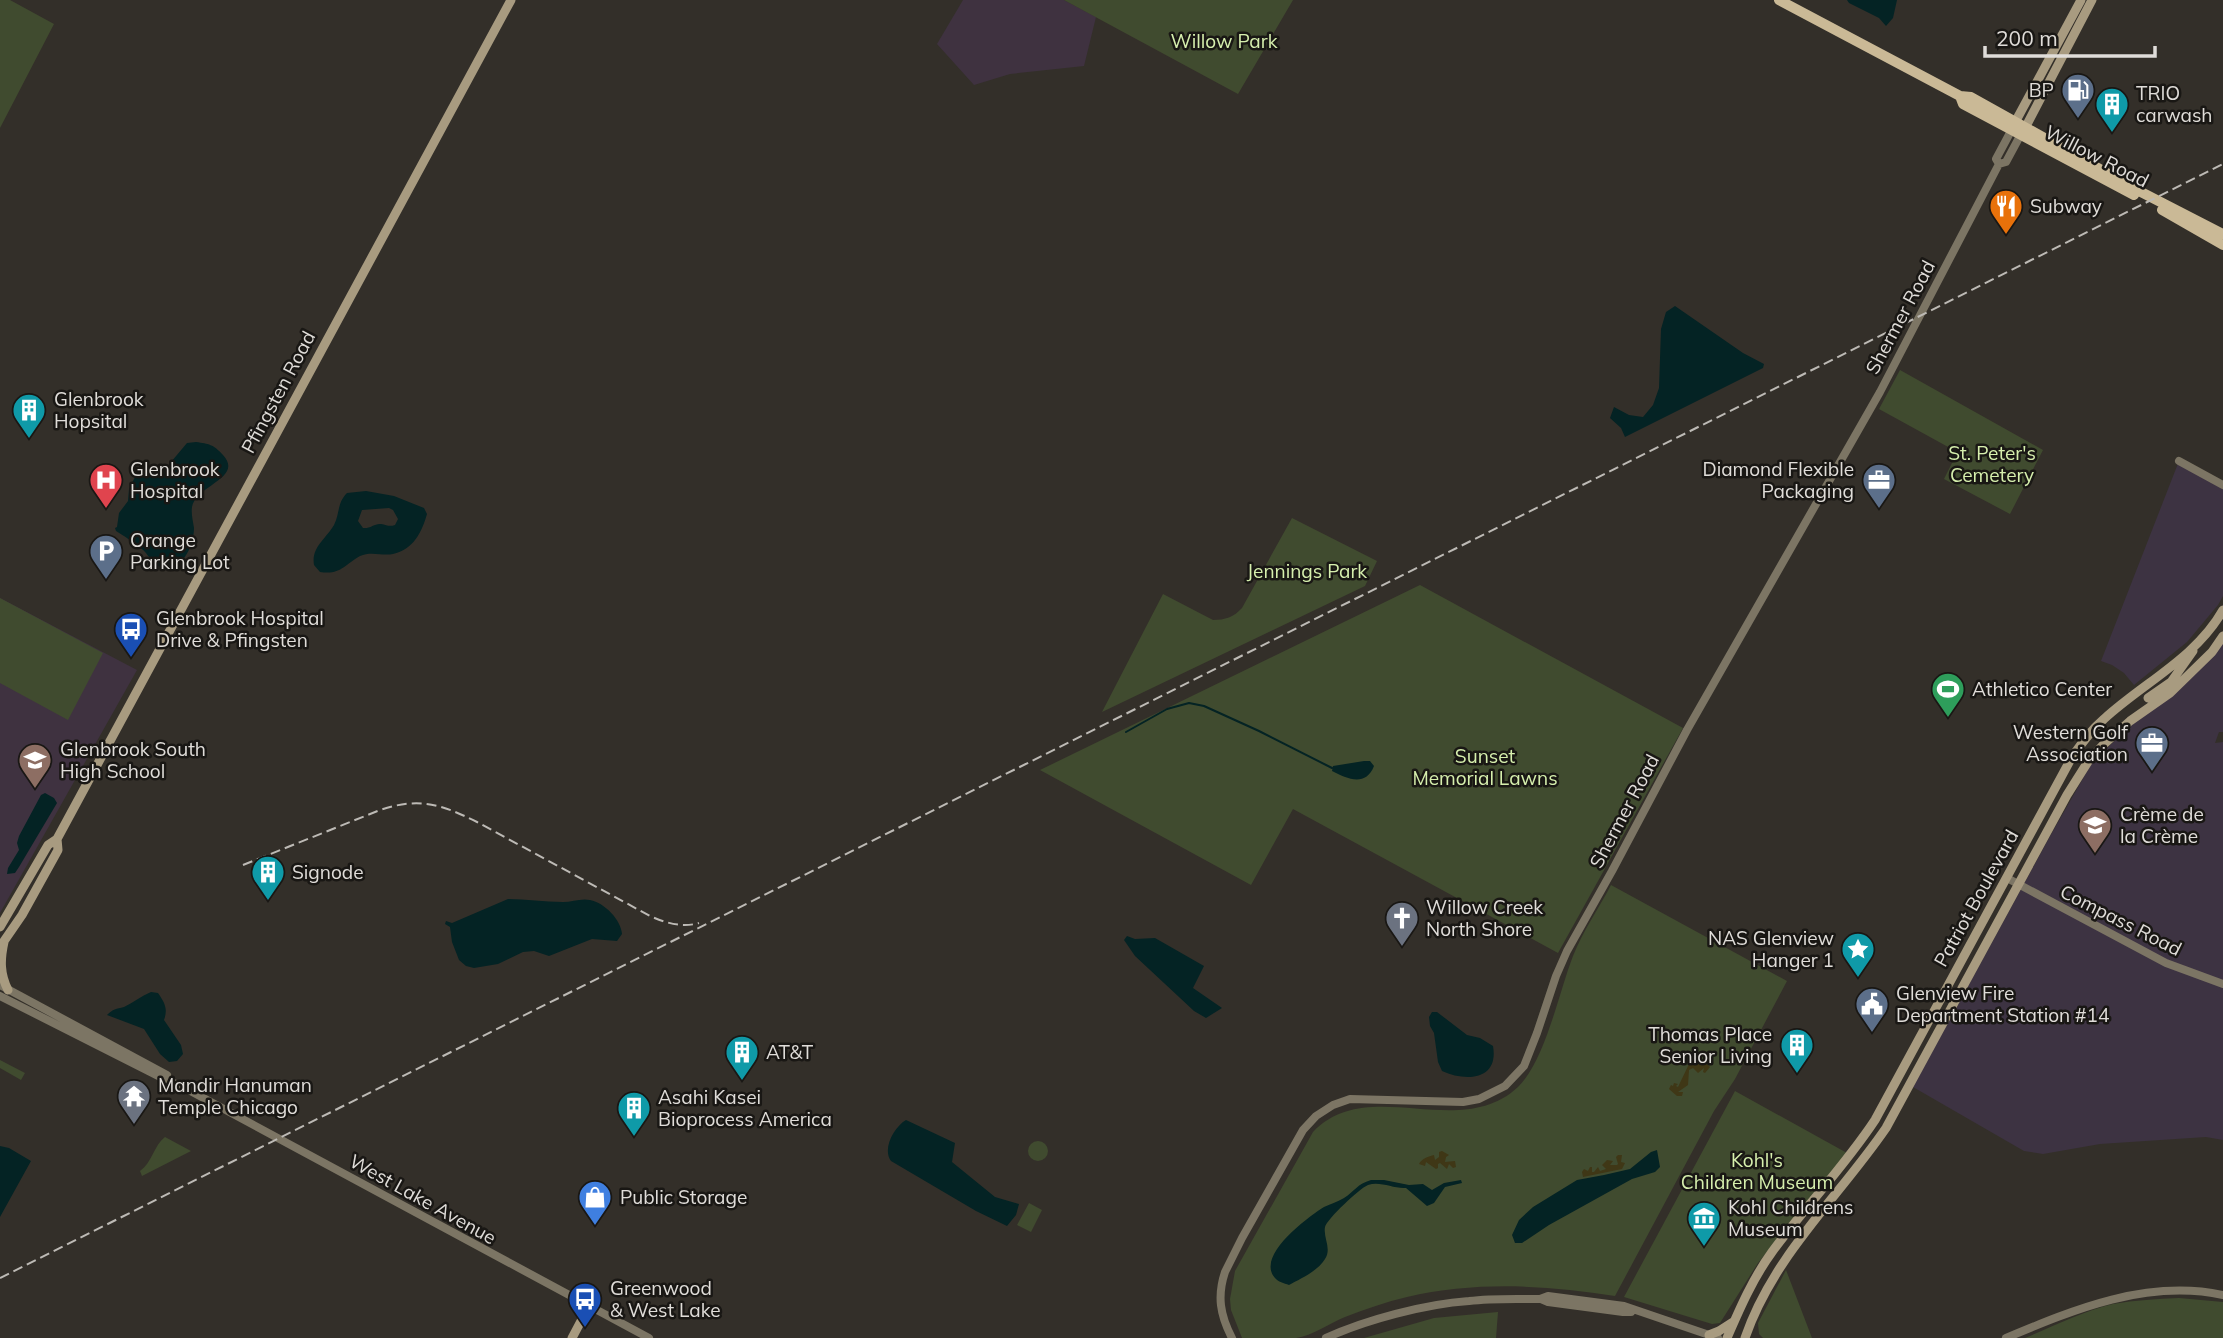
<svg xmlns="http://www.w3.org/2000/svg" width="2223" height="1338" viewBox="0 0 2223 1338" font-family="Mulish,sans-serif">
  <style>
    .commercial { fill: #3d3342 }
    .education { fill: #3f3240 }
    .green { fill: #404b2f }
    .sand { fill: #3f3716 }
    .water { fill: #042324; fill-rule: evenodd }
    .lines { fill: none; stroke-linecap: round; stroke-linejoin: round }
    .stream { stroke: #042324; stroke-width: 2 }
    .tertiary { stroke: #7c7564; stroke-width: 8 }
    .secondary { stroke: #a89b80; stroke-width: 9 }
    .primary { stroke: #cab996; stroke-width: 10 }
    .rail { stroke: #bdbab5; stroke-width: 2; stroke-dasharray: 10 5; stroke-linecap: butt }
    .labels { text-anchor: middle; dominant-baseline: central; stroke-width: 5; stroke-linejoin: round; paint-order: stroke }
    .park-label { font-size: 19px; fill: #d6efad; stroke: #191714 }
    .poi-label { font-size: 19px; fill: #e0ddd9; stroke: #191714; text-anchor: start }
    .street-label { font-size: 19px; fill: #e0ddd9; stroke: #191714 }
  </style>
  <rect width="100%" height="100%" fill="#332f29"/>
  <path class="commercial" d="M2179 461 2223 485V596L2218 605 2187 642 2134 685 2124 673 2112 665 2101 661Z
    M2223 640V732H2219L2215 743 2223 742V1140L2206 1137 2100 1144 2043 1154 2024 1151 1913 1087 2049 838 2093 761Z"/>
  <path class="education" d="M963 0H1064L1096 17 1084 66 1010 74 974 85 937 44Z
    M0 598 137 670 0 913Z"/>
  <path class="green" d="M0 0H10L54 24 0 128Z
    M1064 0H1293L1238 94Z
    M1900 370 2043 450 2010 514 1944 479 1955 457 1950 448 1879 409Z
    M1292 518 1377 561 1365 586 1102 712 1163 594 1213 620C1225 620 1234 617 1242 608Z
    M1420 585 1683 728 1558 953 1293 809 1251 885 1040 770Z
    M0 598 103 653 68 720 0 683Z
    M1611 885 1787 981 1735 1079 1714 1111 1615 1296C1546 1285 1476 1281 1407 1297 1386 1302 1365 1309 1345 1317 1330 1323 1312 1336 1296 1338 1279 1338 1260 1338 1242 1338L1231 1310 1230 1299 1235 1271 1313 1132C1368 1074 1459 1142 1518 1087 1545 1061 1559 992 1573 956 1583 931 1599 908 1611 885Z
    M0 1060 25 1073 21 1080 0 1068Z
    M1735 1091 1847 1153 1758 1263 1720 1323 1712 1324 1624 1297Z
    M165 1137 191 1151 142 1176 140 1171C152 1163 154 1145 165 1137Z
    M1028 1151a10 10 0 1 1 20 0a10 10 0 1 1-20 0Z
    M1029 1203 1042 1210 1031 1232 1017 1225Z
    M1786 1270 1812 1338H1763L1759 1334 1758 1323Z
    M2179 1298 2223 1302V1338H2025C2054 1326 2083 1311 2113 1304 2135 1300 2157 1299 2179 1298Z
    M1498 1312 1496 1338H1364L1434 1318Z"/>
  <path class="sand" d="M1703 1062 1706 1063 1710 1067 1705 1073 1703 1072 1704 1068 1698 1073 1693 1068 1689 1070 1688 1085 1678 1092H1683L1682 1096H1677L1669 1089 1671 1085 1673 1086 1674 1083 1678 1084 1676 1086 1678 1087 1689 1064Z
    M1442 1151 1449 1155 1446 1157 1445 1162 1455 1161 1456 1167 1453 1168 1449 1164 1447 1169 1440 1163 1438 1164V1168L1436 1169 1426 1162 1425 1166 1419 1164C1421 1159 1429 1156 1434 1155L1435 1160 1439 1157V1152Z
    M1618 1155H1622L1621 1162 1625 1163 1622 1169 1583 1177 1582 1172 1584 1169 1588 1171 1590 1167H1592V1172H1594L1598 1167 1600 1171 1606 1169 1602 1165 1607 1160 1613 1161 1610 1165H1617L1618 1164 1616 1157Z"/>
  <path class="water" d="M1847 0H1897L1893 18 1886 26 1879 18 1849 3Z
    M1675 306 1743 353 1764 364 1763 368 1625 437 1621 428 1610 418 1614 407 1629 415 1643 417 1653 405 1659 388 1661 329 1666 312Z
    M196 442C209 444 213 444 223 455 244 478 196 485 192 507 191 514 193 521 194 528 194 544 184 568 166 568 154 568 150 556 142 549 134 543 123 535 116 531L115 528 117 527 119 513 128 501 129 489 135 477 166 468 187 443Z
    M366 491 394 496 424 508 427 514C422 532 413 550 393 554 382 556 371 551 360 556 344 565 341 575 320 572L314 565C311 547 326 539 334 525 340 513 337 503 347 493ZM389 508 393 510 398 519 395 525C389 527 387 525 381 524 375 523 370 529 363 528L358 521 362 510Z
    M1364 761H1370L1374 766C1366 787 1347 779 1332 771L1333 766Z
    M45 793 54 798 57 803 19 867 15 873 7 874 8 868 19 850 17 843 19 836 41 795Z
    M508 899C526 899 544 902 563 902 572 902 581 898 590 900 605 903 621 920 622 934L617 941 592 939 549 956 534 951 523 952 498 964 474 968 466 966 459 960 452 942 450 927 445 924 446 921 452 923Z
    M1127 936 1135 939 1155 938 1204 966 1193 988 1222 1008 1206 1018 1194 1011 1135 956 1124 940Z
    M151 992 158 993C165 1003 168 1009 164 1020L181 1045 183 1054 177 1061 169 1062 160 1054 144 1029 107 1015C113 1009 116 1009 124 1007 133 1003 141 996 151 992Z
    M1432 1012H1437L1467 1035 1480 1038 1493 1046C1499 1080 1466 1082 1442 1071L1438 1062 1434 1033 1430 1026 1429 1017Z
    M906 1120 955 1143 952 1162 995 1197 1019 1204 1016 1215 1007 1226 976 1211 891 1161C882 1149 894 1127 906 1120Z
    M0 1146 9 1148 31 1161 0 1217Z
    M1657 1150 1660 1167 1655 1172 1632 1179 1549 1225 1522 1243H1515L1512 1235 1519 1220 1533 1207 1577 1180 1604 1175 1630 1169 1651 1152Z
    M1371 1180H1384L1409 1185 1423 1184 1432 1190 1444 1183 1461 1180 1462 1183 1445 1187 1434 1203 1427 1206 1406 1188C1393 1189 1381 1181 1368 1185 1360 1188 1327 1219 1325 1227 1323 1238 1332 1248 1325 1259 1318 1271 1300 1279 1289 1285 1284 1283 1278 1282 1275 1278 1255 1256 1308 1217 1324 1207 1330 1204 1337 1202 1344 1198 1355 1191 1357 1184 1371 1180Z"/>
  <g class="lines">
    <path class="stream" d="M1126 732 1167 709 1189 703 1204 706 1259 731 1332 768"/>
    <path class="tertiary" d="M1999 164 2006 162 2020 136
      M2179 461 2223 485
      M2007 878 2166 963 2223 984
      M0 985 167 1075
      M0 996 164 1079 183 1087 649 1338
      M1541 1299 1548 1302 1623 1312H1631
      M1232 1338C1220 1315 1217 1296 1225 1272L1242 1238 1303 1130 1316 1116 1333 1105 1350 1099 1463 1102 1479 1099 1505 1086 1524 1066 1537 1033 1556 976 1567 951 1612 871 1687 730 1880 392 1999 164 1996 159 2011 131
      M1326 1338C1365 1320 1425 1304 1469 1301 1492 1298 1516 1299 1540 1299L1548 1296 1624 1306 1718 1338
      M2006 1338C2075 1309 2147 1279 2223 1295"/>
    <path class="secondary" d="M2012 128 2081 0
      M2023 132 2092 0
      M2148 698 2171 682 2193 651
      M0 927 48 845 57 839 511 0
      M4 942C0 960 0 974 8 990
      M0 947 22 915 58 850 57 839
      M1709 1335 1719 1331 1733 1322
      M572 1338 589 1306
      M1727 1338C1740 1308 1753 1278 1772 1252 1805 1207 1844 1167 1875 1120L2072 757C2082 743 2091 730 2104 719 2143 683 2196 658 2223 610
      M1745 1338C1773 1256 1838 1198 1886 1128L2067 795 2089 760 2103 745 2130 721 2170 693 2212 652 2223 636"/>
    <path class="primary" d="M1779 0 1960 96 1971 97 2141 192 2223 234
      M1960 96 1963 104 2134 195
      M2162 210 2223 245"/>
    <path class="rail" d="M243 865 380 810C419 797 441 804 477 822L650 916C666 923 682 928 699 923
      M0 1278 2223 164"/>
  </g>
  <defs>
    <symbol id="fuel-pin" viewBox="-11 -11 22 30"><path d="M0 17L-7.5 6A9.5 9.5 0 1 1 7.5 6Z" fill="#5c6f8a" stroke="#191714"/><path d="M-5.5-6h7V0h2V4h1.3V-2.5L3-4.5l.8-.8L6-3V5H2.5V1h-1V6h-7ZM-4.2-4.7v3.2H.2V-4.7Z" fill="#fff"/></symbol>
    <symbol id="building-pin" viewBox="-11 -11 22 30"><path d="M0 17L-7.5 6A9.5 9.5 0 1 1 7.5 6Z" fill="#0f9aa8" stroke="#191714"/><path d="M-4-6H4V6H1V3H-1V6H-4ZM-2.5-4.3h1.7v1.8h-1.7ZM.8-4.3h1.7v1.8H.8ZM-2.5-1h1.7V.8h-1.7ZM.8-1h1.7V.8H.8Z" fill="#fff"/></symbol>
    <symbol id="restaurant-pin" viewBox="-11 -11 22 30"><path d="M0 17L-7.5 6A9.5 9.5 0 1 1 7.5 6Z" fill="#e8710a" stroke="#191714"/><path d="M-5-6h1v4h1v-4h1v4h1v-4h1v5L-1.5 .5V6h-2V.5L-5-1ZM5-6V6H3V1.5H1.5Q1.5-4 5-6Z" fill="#fff"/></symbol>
    <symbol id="hospital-pin" viewBox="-11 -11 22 30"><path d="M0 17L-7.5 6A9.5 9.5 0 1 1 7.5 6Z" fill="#e0444e" stroke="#191714"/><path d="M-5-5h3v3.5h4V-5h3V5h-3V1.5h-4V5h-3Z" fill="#fff"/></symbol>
    <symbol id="office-pin" viewBox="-11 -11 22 30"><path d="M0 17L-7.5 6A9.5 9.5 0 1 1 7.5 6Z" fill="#5c6f8a" stroke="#191714"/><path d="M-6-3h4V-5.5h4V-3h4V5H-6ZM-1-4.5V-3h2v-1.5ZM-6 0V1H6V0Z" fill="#fff"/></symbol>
    <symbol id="parking-pin" viewBox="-11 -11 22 30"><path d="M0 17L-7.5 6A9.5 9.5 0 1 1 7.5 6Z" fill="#5c6f8a" stroke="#191714"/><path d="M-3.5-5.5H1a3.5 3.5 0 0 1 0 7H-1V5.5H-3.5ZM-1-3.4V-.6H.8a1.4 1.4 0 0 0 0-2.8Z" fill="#fff"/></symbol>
    <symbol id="bus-pin" viewBox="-11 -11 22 30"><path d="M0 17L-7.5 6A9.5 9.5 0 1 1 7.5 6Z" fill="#1a4fb4" stroke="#191714"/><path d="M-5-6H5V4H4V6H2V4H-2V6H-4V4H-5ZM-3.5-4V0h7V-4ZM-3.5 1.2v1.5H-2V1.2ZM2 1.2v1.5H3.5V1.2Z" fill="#fff"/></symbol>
    <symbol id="stadium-pin" viewBox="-11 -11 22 30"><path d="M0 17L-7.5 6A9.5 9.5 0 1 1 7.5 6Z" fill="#2e9e5b" stroke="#191714"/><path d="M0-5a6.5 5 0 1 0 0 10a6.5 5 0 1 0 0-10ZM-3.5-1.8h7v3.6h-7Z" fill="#fff"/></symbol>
    <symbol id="school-pin" viewBox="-11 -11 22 30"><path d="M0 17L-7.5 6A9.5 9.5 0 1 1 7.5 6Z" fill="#8d6e63" stroke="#191714"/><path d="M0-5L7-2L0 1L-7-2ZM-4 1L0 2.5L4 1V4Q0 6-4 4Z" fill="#fff"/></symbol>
    <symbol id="church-pin" viewBox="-11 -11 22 30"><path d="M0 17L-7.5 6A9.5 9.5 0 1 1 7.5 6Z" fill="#6b7280" stroke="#191714"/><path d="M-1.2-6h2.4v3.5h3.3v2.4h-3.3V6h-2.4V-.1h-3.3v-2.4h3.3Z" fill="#fff"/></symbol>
    <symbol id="sight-pin" viewBox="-11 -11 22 30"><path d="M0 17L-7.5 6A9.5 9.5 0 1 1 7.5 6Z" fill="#0f9aa8" stroke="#191714"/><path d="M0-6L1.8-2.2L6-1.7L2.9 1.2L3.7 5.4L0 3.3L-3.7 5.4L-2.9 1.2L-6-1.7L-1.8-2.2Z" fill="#fff"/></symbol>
    <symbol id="civic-pin" viewBox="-11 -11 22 30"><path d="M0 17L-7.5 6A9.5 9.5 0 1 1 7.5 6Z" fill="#5c6f8a" stroke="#191714"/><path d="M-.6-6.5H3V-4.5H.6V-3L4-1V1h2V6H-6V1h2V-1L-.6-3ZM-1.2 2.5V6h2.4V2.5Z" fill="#fff"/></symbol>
    <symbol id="temple-pin" viewBox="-11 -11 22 30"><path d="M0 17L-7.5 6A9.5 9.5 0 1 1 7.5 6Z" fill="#6b7280" stroke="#191714"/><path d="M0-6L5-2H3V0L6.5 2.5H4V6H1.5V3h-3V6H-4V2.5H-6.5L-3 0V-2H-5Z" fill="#fff"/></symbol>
    <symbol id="shop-pin" viewBox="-11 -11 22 30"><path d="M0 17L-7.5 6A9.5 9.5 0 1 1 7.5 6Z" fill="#3f7fe0" stroke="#191714"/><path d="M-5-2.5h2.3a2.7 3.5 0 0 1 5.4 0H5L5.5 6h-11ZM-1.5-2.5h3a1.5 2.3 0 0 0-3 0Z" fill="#fff"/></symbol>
    <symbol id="museum-pin" viewBox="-11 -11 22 30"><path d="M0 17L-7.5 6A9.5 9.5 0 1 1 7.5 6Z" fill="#0f9aa8" stroke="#191714"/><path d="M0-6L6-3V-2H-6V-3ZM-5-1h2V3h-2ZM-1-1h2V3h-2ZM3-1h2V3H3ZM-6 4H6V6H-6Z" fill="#fff"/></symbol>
  </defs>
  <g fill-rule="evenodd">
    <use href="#fuel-pin" x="2059" y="71" width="38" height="52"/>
    <use href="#building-pin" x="2093" y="85" width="38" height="52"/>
    <use href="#restaurant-pin" x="1987" y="187" width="38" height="52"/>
    <use href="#building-pin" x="10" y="391" width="38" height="52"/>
    <use href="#hospital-pin" x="87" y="461" width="38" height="52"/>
    <use href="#office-pin" x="1860" y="461" width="38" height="52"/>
    <use href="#parking-pin" x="87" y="532" width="38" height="52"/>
    <use href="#bus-pin" x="112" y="610" width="38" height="52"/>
    <use href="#stadium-pin" x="1929" y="670" width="38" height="52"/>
    <use href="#office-pin" x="2133" y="724" width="38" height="52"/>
    <use href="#school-pin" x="16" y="741" width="38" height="52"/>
    <use href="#school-pin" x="2076" y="806" width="38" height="52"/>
    <use href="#building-pin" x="249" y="853" width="38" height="52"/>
    <use href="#church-pin" x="1383" y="899" width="38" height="52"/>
    <use href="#sight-pin" x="1839" y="930" width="38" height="52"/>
    <use href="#civic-pin" x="1853" y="985" width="38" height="52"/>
    <use href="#building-pin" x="1778" y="1026" width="38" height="52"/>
    <use href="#building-pin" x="723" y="1033" width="38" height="52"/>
    <use href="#temple-pin" x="115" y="1077" width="38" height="52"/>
    <use href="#building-pin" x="615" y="1089" width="38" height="52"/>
    <use href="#shop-pin" x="576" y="1178" width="38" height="52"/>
    <use href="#museum-pin" x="1685" y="1199" width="38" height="52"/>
    <use href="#bus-pin" x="566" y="1280" width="38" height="52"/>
  </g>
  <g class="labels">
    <g class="park-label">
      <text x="1224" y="41">Willow Park</text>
      <text x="1992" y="453">St. Peter's<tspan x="1992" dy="22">Cemetery</tspan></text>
      <text x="1307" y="571">Jennings Park</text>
      <text x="1485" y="756">Sunset<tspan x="1485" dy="22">Memorial Lawns</tspan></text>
      <text x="1757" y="1160">Kohl's<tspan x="1757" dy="22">Children Museum</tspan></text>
    </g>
    <g class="poi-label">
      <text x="2054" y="90" text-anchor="end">BP</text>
      <text x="2136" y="93">TRIO<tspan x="2136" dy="22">carwash</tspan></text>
      <text x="2030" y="206">Subway</text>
      <text x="54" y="399">Glenbrook<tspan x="54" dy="22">Hopsital</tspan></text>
      <text x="130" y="469">Glenbrook<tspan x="130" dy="22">Hospital</tspan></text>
      <text x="1854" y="469" text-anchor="end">Diamond Flexible<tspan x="1854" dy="22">Packaging</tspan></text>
      <text x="130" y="540">Orange<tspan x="130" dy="22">Parking Lot</tspan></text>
      <text x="156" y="618">Glenbrook Hospital<tspan x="156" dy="22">Drive &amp; Pfingsten</tspan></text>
      <text x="1972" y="689">Athletico Center</text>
      <text x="2128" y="732" text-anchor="end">Western Golf<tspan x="2128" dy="22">Association</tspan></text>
      <text x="60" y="749">Glenbrook South<tspan x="60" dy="22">High School</tspan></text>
      <text x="2120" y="814">Crème de<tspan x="2120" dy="22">la Crème</tspan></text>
      <text x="292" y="872">Signode</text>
      <text x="1426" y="907">Willow Creek<tspan x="1426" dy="22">North Shore</tspan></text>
      <text x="1834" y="938" text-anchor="end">NAS Glenview<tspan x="1834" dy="22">Hanger 1</tspan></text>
      <text x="1896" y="993">Glenview Fire<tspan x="1896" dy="22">Department Station #14</tspan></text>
      <text x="1772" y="1034" text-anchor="end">Thomas Place<tspan x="1772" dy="22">Senior Living</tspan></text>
      <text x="766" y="1052">AT&amp;T</text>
      <text x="158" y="1085">Mandir Hanuman<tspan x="158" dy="22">Temple Chicago</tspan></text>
      <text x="658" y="1097">Asahi Kasei<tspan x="658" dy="22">Bioprocess America</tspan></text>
      <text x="620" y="1197">Public Storage</text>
      <text x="1728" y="1207">Kohl Childrens<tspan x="1728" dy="22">Museum</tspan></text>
      <text x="610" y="1288">Greenwood<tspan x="610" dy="22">&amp; West Lake</tspan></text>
    </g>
    <g class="street-label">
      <text transform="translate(2097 156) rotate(27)">Willow Road</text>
      <text transform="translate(1900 317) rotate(-62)">Shermer Road</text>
      <text transform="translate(278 392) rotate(-62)">Pfingsten Road</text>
      <text transform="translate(1624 811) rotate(-62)">Shermer Road</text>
      <text transform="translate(1976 898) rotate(-61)">Patriot Boulevard</text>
      <text transform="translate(2121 920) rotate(27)">Compass Road</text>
      <text transform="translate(423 1199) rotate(29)">West Lake Avenue</text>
    </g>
  </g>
  <path d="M1985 46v10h170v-10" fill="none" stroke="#e0ddd9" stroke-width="3.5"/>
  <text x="1996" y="46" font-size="21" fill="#e0ddd9" stroke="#191714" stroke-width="5" paint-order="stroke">200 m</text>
</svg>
